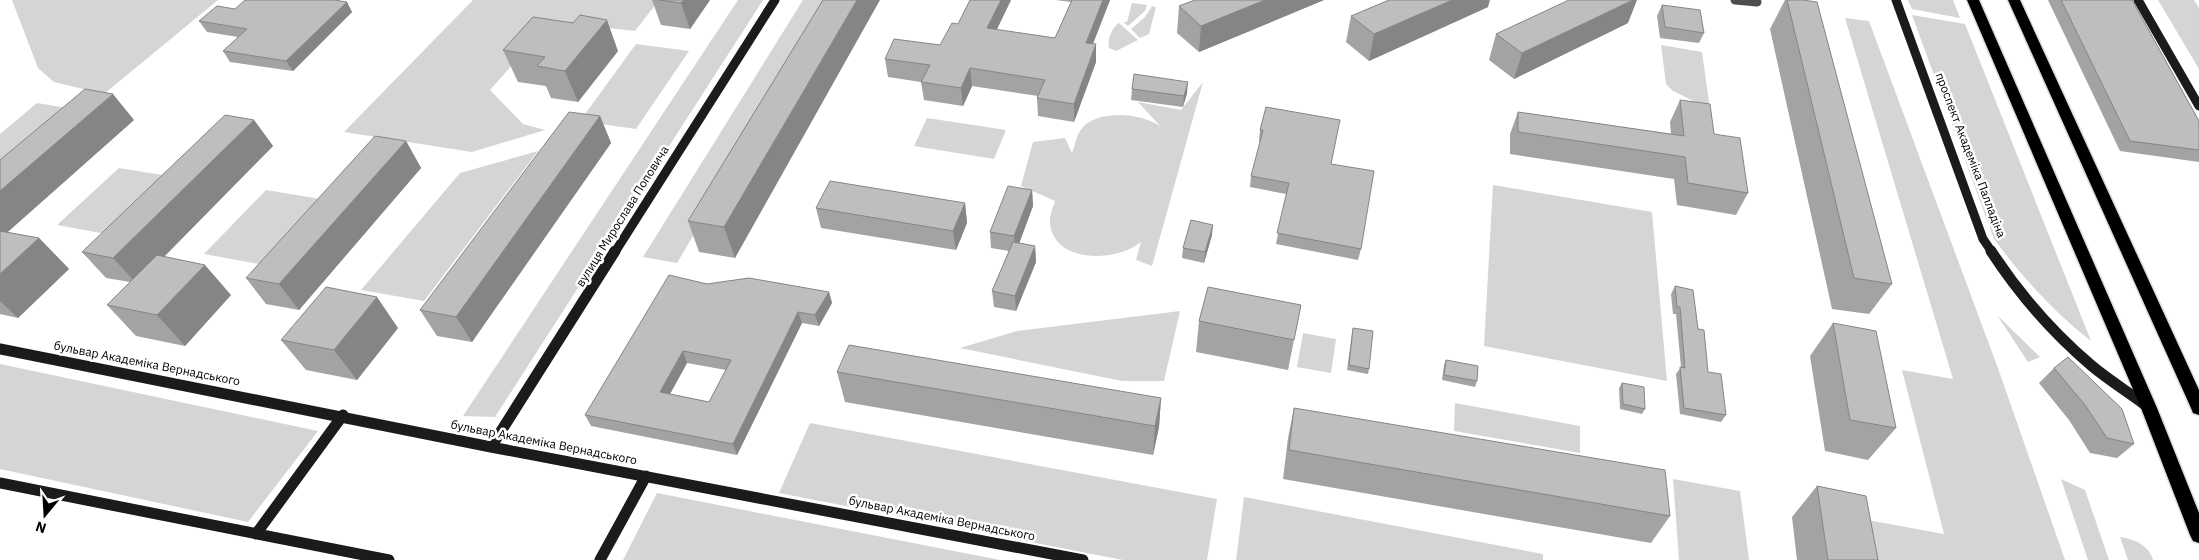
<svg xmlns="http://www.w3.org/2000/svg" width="2199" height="560" viewBox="0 0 2199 560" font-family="'IBM Plex Sans',sans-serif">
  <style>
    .green { fill: #d5d5d5 }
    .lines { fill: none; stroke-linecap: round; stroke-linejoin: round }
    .highway-casing { stroke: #dbdbdb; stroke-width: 3 }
    .street { stroke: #4e4e4e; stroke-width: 9 }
    .secondary-far1 { stroke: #1b1b1b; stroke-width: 9 }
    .secondary { stroke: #1b1b1b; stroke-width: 11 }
    .highway { fill: #000; fill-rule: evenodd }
    .wall { fill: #a3a3a3; fill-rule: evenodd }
    .shaded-wall { fill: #858585 }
    .building { fill: #bebebe; stroke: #858585; fill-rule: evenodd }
    .labels { text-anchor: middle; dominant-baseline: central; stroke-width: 5; stroke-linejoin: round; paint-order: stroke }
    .street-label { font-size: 12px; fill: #000; stroke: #fff }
  </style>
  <rect width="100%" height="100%" fill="#fff"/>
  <path class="green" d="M12 0H218L104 94 54 82 38 68Z
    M473 0H659L635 31 600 27 539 35 490 90 523 124 545 130 472 152 344 132Z
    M738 0H763L495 417 463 416Z
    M803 0H833L677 263 643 257Z
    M1908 0H1953L1960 18 1912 9Z
    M2158 0H2194L2199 8V69Z
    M1132 3 1147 5 1145 11 1128 26 1123 22H1127Z
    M1152 6 1156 7 1149 34 1140 38 1131 29 1145 17Z
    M1912 15 1965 24 2091 341C2054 312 2022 277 1994 239Z
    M1845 18 1869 21 1999 371 2065 560H1870L1862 519 1944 534 1902 370 1953 379Z
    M1119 23 1138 40 1116 51 1109 48C1107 40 1112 27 1119 23Z
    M636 44 689 51 636 129 580 121Z
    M1661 45 1702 52 1710 109 1673 91 1666 84Z
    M1203 82 1152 266 1136 260 1141 242C1117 262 1055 264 1050 224 1049 216 1053 208 1055 201L1021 186 1033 142 1065 138 1072 153C1075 146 1076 137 1080 131 1095 108 1143 113 1161 127L1138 102 1181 110Z
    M37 103 98 113 0 199V134Z
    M927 118 1006 130 994 159 914 146Z
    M538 151 424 301 361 290 460 173Z
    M119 168 187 179 128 238 57 225Z
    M1493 185 1652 212 1667 381 1484 346Z
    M266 190 339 202 281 268 204 254Z
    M1180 311 1164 381H1122L960 348 1017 331Z
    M1997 315 2040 357 2028 362Z
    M1303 333 1336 339 1331 373 1297 367Z
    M0 364 318 431 248 522 0 469Z
    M1455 403 1580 426V453L1454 431Z
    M810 423 1217 499 1207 560H1123L779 493Z
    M1673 479 1740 491 1749 560H1679Z
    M2061 479 2085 490 2109 560H2088Z
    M657 493 1000 560H623Z
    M1244 497 1543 554V560H1236Z
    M2120 537C2134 539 2149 545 2153 560H2128Z"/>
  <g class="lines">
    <defs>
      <path id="highway" d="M1967 0H1979L2157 408 2199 513V543L2193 541 2190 535 2141 408Z
        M2008 0H2020L2199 390V415L2193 413 2191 408Z"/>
    </defs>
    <use href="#highway" class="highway-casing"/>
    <path class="street" d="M1735 0 1757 2"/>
    <path class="secondary-far1" d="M1896 0 1983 239 1992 252
      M2138 0 2199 106
      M615 252 775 0"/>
    <path class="secondary" d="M1991 251C2019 294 2053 333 2092 366 2110 381 2130 393 2148 407
      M0 349 491 447 1083 560
      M491 447 615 251
      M0 483 389 560
      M256 534 343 415
      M600 560 646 476"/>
    <use href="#highway" class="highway"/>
  </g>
  <path class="wall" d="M652 0H710L690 29 661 25Z
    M823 0 735 258 699 252 688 221Z
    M970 0H1011L996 30 1055 38 1071 2 1056 0H1110L1093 44H1096V62L1074 122 1038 116 1037 98 1038 96 972 86 963 106 924 100 921 82 888 77 885 59 940 45 958 24Z
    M1324 0 1199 52 1177 33 1179 6Z
    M1785 0H1803L1892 284 1869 314 1832 309 1770 29Z
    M2048 0H2132L2199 121V162L2120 151Z
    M347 2 352 12 293 71 230 62 223 51 238 37 207 32 199 21 235 9Z
    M1662 5 1704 33 1699 43 1660 38 1657 16Z
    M1488 7 1369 61 1346 42 1351 16Z
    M573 23 618 51 578 102 551 98 546 86 518 82 503 50Z
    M1628 23 1514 79 1489 60 1496 34Z
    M1132 89 1187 93 1183 107 1131 100Z
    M1680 100 1714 134 1748 193 1736 215 1677 205 1674 179 1510 154V134L1518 112 1671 134 1670 122Z
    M1266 107 1331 164 1361 249 1358 260 1276 244 1286 194 1250 187 1251 176 1261 141H1259L1260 130Z
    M600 116 611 143 472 342 437 336 420 310Z
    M134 120 7 232 39 238 69 269 18 318 0 314V160Z
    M254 120 273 146 164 257 231 295 185 346 136 336 107 305 130 282 106 278 82 252Z
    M406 141 421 168 299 310 266 304 246 278Z
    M1032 190 1033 206 1019 243 1035 246 1036 262 1016 311 994 307 992 291 1009 251 991 248 990 232Z
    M965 203 967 223 956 250 821 228 816 208Z
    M1212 235 1204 263 1182 258 1183 248Z
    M707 284 829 292 832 303 819 326 802 323 737 455 591 426 585 415ZM687 363 726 370 709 402 670 394Z
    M1675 286 1698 329 1708 372 1726 415 1721 422 1680 414 1676 374 1681 367 1676 314H1673L1671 294Z
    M1301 305 1288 370 1196 352 1199 321Z
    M1833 323 1896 428 1868 460 1825 451 1810 356Z
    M398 328 357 380 306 370 281 340Z
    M1353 328 1369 369 1368 374 1347 370 1352 333Z
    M1446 360 1477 381 1475 387 1442 380 1444 365Z
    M2054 368 2134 444 2117 458 2090 453 2069 420 2039 383Z
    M837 372 1161 398 1159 427 1153 455 845 402Z
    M1622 383 1645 409 1642 414 1620 409 1619 388Z
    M1294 408 1670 516 1651 543 1283 479 1288 438Z
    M1817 486 1878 560H1797L1792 517Z"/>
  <path class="shaded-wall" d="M684 0H710L690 29 681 3Z
    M857 0H880L735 258 724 227Z
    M1001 0H1011L989 46 987 28Z
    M1103 0H1110L1086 61V43Z
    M1265 0H1324L1199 52 1201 26Z
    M1452 0H1490L1488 7 1369 61 1374 34Z
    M1633 0H1637L1628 23 1514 79 1522 53Z
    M347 2 352 12 293 71 286 61Z
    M607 20 618 51 578 102 565 71Z
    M1096 44V62L1074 122V104Z
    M970 68 972 86 963 106 961 88Z
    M1188 82 1187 93 1183 107 1184 96Z
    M113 94 134 120 0 239V191Z
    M600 116 611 143 472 342 456 317Z
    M254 120 273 146 137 284 113 258Z
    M406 141 421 168 299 310 279 284Z
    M1032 190 1033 206 1016 252 1014 236Z
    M965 203 967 223 956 250 953 231Z
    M1213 225 1212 235 1204 263 1205 252Z
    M39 238 69 269 18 318 0 301V274Z
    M1035 246 1036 262 1016 311 1015 296Z
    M205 265 231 295 185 346 157 315Z
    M829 292 832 303 819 326 815 315Z
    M377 297 398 328 357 380 334 350Z
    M798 312 802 323 737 455 733 444Z
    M683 351 687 363 665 403 660 392Z
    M1161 398 1159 427 1153 455 1155 426Z"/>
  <path class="building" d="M245 0H334L347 2 286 61 223 51 247 29 199 21 217 6 235 9Z
    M659 0H684L681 3Z
    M823 0H857L724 227 688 221Z
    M970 0H1001L987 28 1055 38 1072 0H1103L1086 43 1096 44 1074 104 1037 98 1045 80 970 68 961 88 921 82 930 65 885 59 894 39 940 45 952 23 958 24Z
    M1195 0H1265L1201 26 1179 6Z
    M1389 0H1452L1374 34 1351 16Z
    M1569 0H1633L1522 53 1496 34Z
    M1787 0H1803L1817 2 1892 284 1854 278Z
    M2061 0H2132L2199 121V150L2130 141Z
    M1662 5 1700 10 1704 33 1665 27Z
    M580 15 607 20 565 71 537 66 545 57 503 50 533 17 573 23Z
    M1134 74 1188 82 1184 96 1132 89Z
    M85 89 113 94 0 191V160Z
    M1680 100 1710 104 1714 134 1740 138 1748 193 1688 183 1685 157 1518 132V112L1684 136Z
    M1266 107 1340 120 1331 164 1374 171 1361 249 1277 233 1289 183 1251 176 1263 130H1260Z
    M569 112 600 116 456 317 420 310Z
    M225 115 254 120 113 258 82 252Z
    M375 136 406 141 279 284 246 278Z
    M830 181 965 203 953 231 816 208Z
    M1008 186 1032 190 1014 236 990 232Z
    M1191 220 1213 225 1205 252 1183 248Z
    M0 231 39 238 0 274Z
    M1013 242 1035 246 1015 296 992 291Z
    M157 255 205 265 157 315 107 305Z
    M669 275 707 284 749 278 829 292 815 315 798 312 733 444 585 415ZM683 351 731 360 709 402 660 392Z
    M1675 286 1693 290 1698 329 1704 330 1708 372 1721 374 1726 415 1684 408 1680 367 1685 368 1680 307H1677Z
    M326 287 377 297 334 350 281 340Z
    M1208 287 1301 305 1294 340 1199 321Z
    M1833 323 1876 331 1896 428 1850 420Z
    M1353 328 1373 331 1369 369 1349 365Z
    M849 345 1161 398 1155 426 837 372Z
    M2068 357 2122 409 2134 444 2107 438 2085 405 2054 368Z
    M1446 360 1478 366 1477 381 1444 375Z
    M1622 383 1644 387 1645 409 1623 404Z
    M1294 408 1665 470 1670 516 1289 450Z
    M1817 486 1866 496 1878 560H1828Z"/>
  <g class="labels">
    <g class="street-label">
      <text transform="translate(1971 155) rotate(69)">проспект Академіка Палладіна</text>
      <text transform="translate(622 216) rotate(-58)">вулиця Мирослава Поповича</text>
      <text transform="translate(147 363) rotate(11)">бульвар Академіка Вернадського</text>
      <text transform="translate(544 442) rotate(11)">бульвар Академіка Вернадського</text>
      <text transform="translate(942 518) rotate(11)">бульвар Академіка Вернадського</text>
    </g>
  </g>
  <g transform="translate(45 515) rotate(198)" stroke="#ffffff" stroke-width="4" paint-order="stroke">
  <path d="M0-4L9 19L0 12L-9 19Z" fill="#000000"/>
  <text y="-8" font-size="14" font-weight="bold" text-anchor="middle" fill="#000000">N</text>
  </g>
</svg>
